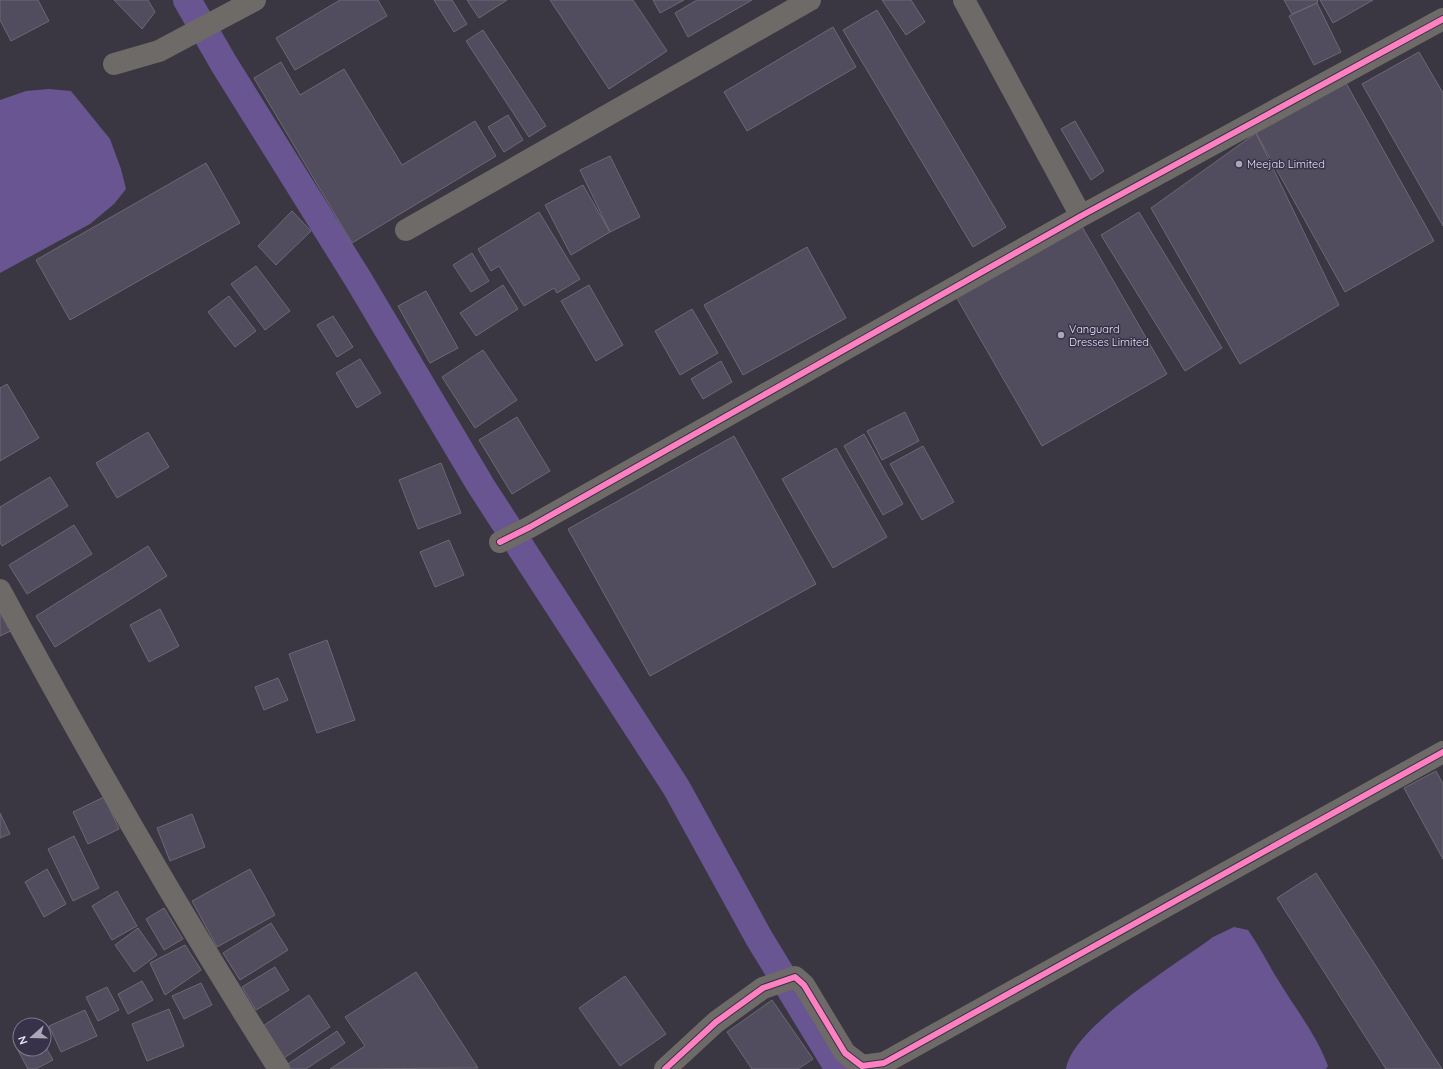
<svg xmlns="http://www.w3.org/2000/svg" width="1443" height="1069" viewBox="0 0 1443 1069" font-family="Quicksand,sans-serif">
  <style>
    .water { fill: #685592 }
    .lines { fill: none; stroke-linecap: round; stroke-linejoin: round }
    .canal { stroke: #685592; stroke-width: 28 }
    .building { fill: #524d5e; stroke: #6c6874 }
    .minor { stroke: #6d6a68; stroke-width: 22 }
    .cycleway-casing { stroke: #373149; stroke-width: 8 }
    .cycleway { stroke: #ff80c0; stroke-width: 6 }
    .poi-dot { fill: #aba7b6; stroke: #373149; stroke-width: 1.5 }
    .labels { text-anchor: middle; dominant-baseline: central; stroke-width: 3; stroke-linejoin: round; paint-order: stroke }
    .poi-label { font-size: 11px; fill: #e8e4f4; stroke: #373149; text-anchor: start }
  </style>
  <rect width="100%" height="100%" fill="#3a3743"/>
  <path class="water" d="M49 89 71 91 110 139 121 169 126 189 114 204 90 224 0 273V100L26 91Z
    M1234 927 1248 930C1260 947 1269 966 1280 983 1297 1011 1317 1036 1328 1066L1326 1069H1066C1073 1026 1177 964 1213 937Z"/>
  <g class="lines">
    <path class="canal" d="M187 0 224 64 358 279 481 486 676 787 759 938 839 1069"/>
  </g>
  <path class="building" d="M0 0H38L49 21 11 41 0 20Z
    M114 0H148L155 12 142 29Z
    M340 0H378L387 16 295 70 276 38Z
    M434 0H452L467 24 454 32Z
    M467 0H507L479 18Z
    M550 0H633L667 51 609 89Z
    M653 0H684L660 13Z
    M697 0H752L688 37 675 13Z
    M882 0H911L925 22 906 35Z
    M1284 0H1318L1317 3 1292 14Z
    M1320 0H1373L1333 23Z
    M1317 3 1341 52 1314 65 1289 16Z
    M877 10 1006 227 973 247 843 30Z
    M833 27 856 67 747 131 724 92Z
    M483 30 546 126 529 137 466 41Z
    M1419 52 1443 93V226L1362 84Z
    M281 62 300 95 344 69 402 165 475 121 496 156 352 243 254 78Z
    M1346 83 1434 241 1345 292 1256 133Z
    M508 115 523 140 504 152 488 127Z
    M1075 121 1104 171 1091 180 1061 129Z
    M1256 133 1339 305 1240 364 1151 208Z
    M610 156 640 217 610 232 580 170Z
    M206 163 240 223 70 320 36 260Z
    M583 185 610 232 571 255 545 205Z
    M292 211 311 231 276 265 258 246Z
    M539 212 580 279 557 293 554 288 524 306 499 266 491 271 478 249Z
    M1139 212 1222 348 1185 371 1101 235Z
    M1080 223 1167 374 1042 446 955 295Z
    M807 247 846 318 743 375 704 305Z
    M472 253 489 281 471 292 453 265Z
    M256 266 290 311 265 330 231 284Z
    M503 285 518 309 476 336 460 313Z
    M589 285 623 345 596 361 561 301Z
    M426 291 458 348 430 363 398 306Z
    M229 296 256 331 235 347 208 312Z
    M692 309 718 353 680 375 655 331Z
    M333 316 353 347 337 357 317 325Z
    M483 350 517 400 475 428 442 377Z
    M360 359 381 393 357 408 336 373Z
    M721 361 732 382 703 399 691 379Z
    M7 384 39 438 0 461V388Z
    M905 412 919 441 882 460 867 431Z
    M517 417 550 471 512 494 479 440Z
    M148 432 169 467 117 498 96 463Z
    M864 434 903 504 883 515 844 446Z
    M734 436 816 584 650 676 568 529Z
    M923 446 954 502 922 520 890 464Z
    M836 448 887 537 833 568 782 479Z
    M441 463 461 513 418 529 399 480Z
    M50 477 68 506 2 546 0 542V507Z
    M74 525 92 554 27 594 9 565Z
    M449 540 464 575 435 587 420 552Z
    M148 546 167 576 55 647 36 616Z
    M0 597 15 629 0 636Z
    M160 609 179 646 149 662 130 625Z
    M327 640 355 720 317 733 289 654Z
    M278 678 288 700 264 710 255 687Z
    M1436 771 1443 784V859L1404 788Z
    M104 797 119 829 88 844 73 812Z
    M0 813 10 834 0 838Z
    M192 814 205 847 170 861 157 828Z
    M74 836 99 888 73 901 48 849Z
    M47 869 66 904 44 917 25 882Z
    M250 869 275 915 217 947 192 901Z
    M1316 873 1442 1069H1386L1277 898Z
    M117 891 137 926 112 940 92 906Z
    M164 908 183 939 164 950 146 919Z
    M271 923 288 950 240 980 223 953Z
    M138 928 157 955 134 972 115 945Z
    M185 945 201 970 165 995 150 963Z
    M275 967 289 990 256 1010 242 987Z
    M416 972 478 1068 330 1069 365 1046 345 1017Z
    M625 976 666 1034 620 1066 579 1008Z
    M142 981 153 1000 128 1014 118 994Z
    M201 983 212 1005 184 1019 172 996Z
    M107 987 119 1010 98 1021 86 997Z
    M309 995 330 1027 281 1060 260 1028Z
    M772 1000 813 1059 798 1069H752L727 1032Z
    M169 1009 184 1046 147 1061 132 1024Z
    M85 1010 97 1036 61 1052 49 1026Z
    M337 1031 345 1043 306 1069H291L288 1064Z
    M20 1037V1049H44V1044L53 1060 36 1069H28L13 1041Z"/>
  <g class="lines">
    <path class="minor" d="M964 0 1081 216
      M114 64 159 51 255 0
      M406 230 810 0
      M500 542 530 527 1081 216 1443 19
      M0 590C88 753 180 913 279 1069
      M665 1069 716 1022 763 988 795 977 804 985 845 1053 862 1066 884 1063 1443 752"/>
    <defs>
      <path id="cycleway" d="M500 542 530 527 1081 216 1443 19
        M665 1069 716 1022 763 988 795 977 804 985 845 1053 862 1066 884 1063 1443 752"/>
    </defs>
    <use href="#cycleway" class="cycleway-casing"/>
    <use href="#cycleway" class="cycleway"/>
  </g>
  <g class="poi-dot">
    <circle cx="1239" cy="164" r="4"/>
    <circle cx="1061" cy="335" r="4"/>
  </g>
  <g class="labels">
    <g class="poi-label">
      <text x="1247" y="164">Meejab Limited</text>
      <text x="1069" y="329">Vanguard<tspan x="1069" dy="13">Dresses Limited</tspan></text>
    </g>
  </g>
  <g transform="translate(32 1037) rotate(250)"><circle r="19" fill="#373149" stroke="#7e798d"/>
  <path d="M0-3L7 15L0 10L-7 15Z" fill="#aba7b6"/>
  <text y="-6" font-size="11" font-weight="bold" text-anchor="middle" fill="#e8e4f4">N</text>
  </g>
</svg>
